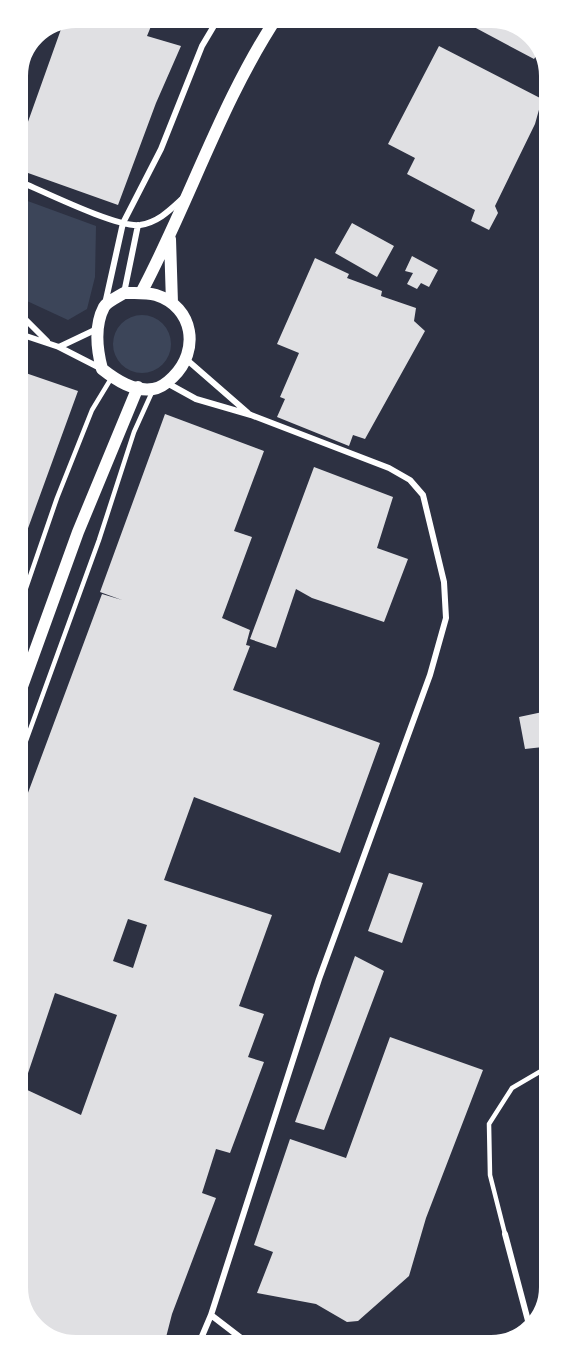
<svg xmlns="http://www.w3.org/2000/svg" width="567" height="1363" viewBox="0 0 567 1363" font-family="'DM Sans',sans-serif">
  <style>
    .green { fill: #3c4559 }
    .building { fill: #e0e0e3; fill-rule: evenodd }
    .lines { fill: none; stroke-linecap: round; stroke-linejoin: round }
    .service { stroke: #fff; stroke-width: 4.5 }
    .minor { stroke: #fff; stroke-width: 6 }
    .secondary { stroke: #fff; stroke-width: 12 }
    .rim { fill: none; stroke: #fff; stroke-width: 8 }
  </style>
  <rect width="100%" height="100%" fill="#2d3142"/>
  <path class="green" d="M14 196 96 226 95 277 87 309 68 320 14 295Z
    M113 344a29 29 0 1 1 58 0a29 29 0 1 1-58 0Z"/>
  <path class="building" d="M76 14H156L147 36 181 46 156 103 118 205 14 168V161L65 18Z
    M438 14H496L529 27 543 46 534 59 474 27Z
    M439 46 542 99 535 124 495 206 498 213 489 230 471 221 475 210 407 174 415 158 388 144Z
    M352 223 394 246 377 277 335 253Z
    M412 256 438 270 429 287 421 283 417 289 407 284 413 273 405 271Z
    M315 258 349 274 347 278 382 291 381 296 416 308 414 321 425 331 365 439 353 435 349 446 277 417 285 399 280 397 299 353 277 344Z
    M14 369 78 391 15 564V433L22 413 14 411Z
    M165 414 264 451 234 531 252 537 222 618 250 630 246 645 250 646 233 690 380 743 340 853 194 797 164 880 272 915 239 1006 264 1014 248 1057 264 1062 230 1153 216 1149 202 1193 216 1198 172 1314 163 1349H71L38 1336 17 1307V1280L23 1282 25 1278 17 1275 16 825 102 594 122 600 100 592ZM128 919 147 925 133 968 113 961ZM55 993 117 1015 81 1115 23 1088Z
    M314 467 393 497 377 548 408 559 384 622 312 598 296 589 276 648 250 639Z
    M552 710V774L550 775 543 747 525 749 519 717Z
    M389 873 423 883 402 943 368 931Z
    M355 956 384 971 324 1130 295 1122Z
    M390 1037 483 1070 426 1218 409 1276 358 1321 347 1322 316 1304 257 1293 273 1252 254 1245 290 1139 346 1158Z"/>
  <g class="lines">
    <path class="service" d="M15 620 57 498 92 410 112 377
      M15 771 99 540 134 432 153 390
      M505 1234 490 1175 489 1124 512 1088 553 1064"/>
    <path class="minor" d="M14 86 33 31
      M14 179C39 189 116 228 140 225 158 222 169 211 182 199
      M124 293 138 225
      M105 304 123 223 161 149 202 46 221 14
      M14 308 47 341
      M14 332 59 347 102 369
      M59 347 99 328
      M186 359 248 413
      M167 383 196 399 251 415 389 468 410 480 423 495 444 582 446 618 430 675 319 979 211 1315 254 1348
      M505 1234 531 1332
      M197 1348 211 1315"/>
    <path class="secondary" d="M170 239 172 303
      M124 293C134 293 146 292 156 295 194 307 200 351 173 377 168 382 161 388 153 389 134 392 116 380 102 369 97 350 94 326 104 307 108 301 118 297 124 293Z
      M141 293C190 201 221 101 279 14
      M15 706 78 532 138 387"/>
  </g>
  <path d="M0 0H567V1363H0ZM76 24H491A52 52 0 0 1 543 76V1287A52 52 0 0 1 491 1339H76A52 52 0 0 1 24 1287V76A52 52 0 0 1 76 24Z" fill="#fff" fill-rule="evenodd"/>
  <path class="rim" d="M76 24H491A52 52 0 0 1 543 76V1287A52 52 0 0 1 491 1339H76A52 52 0 0 1 24 1287V76A52 52 0 0 1 76 24Z"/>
</svg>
